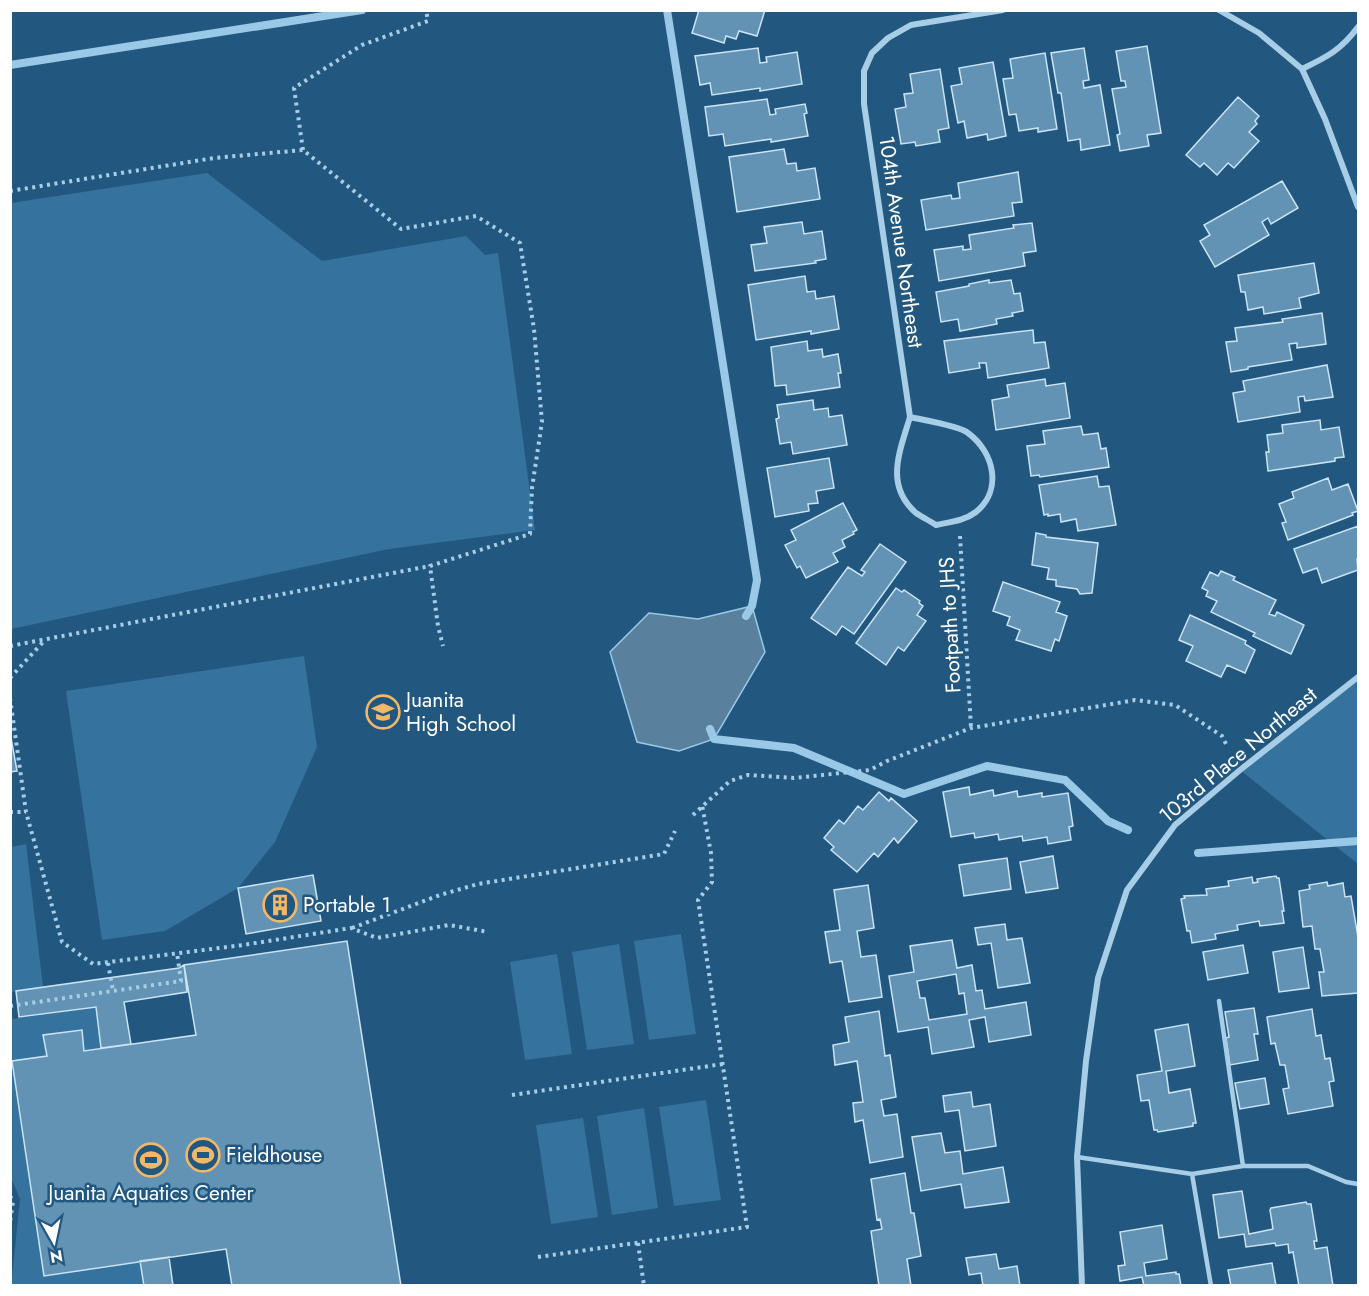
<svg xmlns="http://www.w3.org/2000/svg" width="1369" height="1296" viewBox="0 0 1369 1296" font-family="Jost,sans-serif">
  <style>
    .green { fill: #35729d }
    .water { fill: #59809c; stroke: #9ac9e8; stroke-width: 1.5 }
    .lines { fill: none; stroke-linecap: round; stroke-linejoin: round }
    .stream { stroke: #9ac9e8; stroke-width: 8 }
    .building { fill: #6292b4; stroke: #cae4f5; stroke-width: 1.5; fill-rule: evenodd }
    .path { stroke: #a7cde7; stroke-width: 4; stroke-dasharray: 3 4.5; stroke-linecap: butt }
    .service { stroke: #a7cde7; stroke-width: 4.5 }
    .minor { stroke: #a7cde7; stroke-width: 6 }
    .labels { text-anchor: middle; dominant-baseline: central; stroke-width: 5; stroke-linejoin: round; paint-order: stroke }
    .street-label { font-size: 21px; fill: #fff; stroke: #22587f }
    .poi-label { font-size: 21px; fill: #fff; stroke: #22587f; text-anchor: start }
  </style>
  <rect width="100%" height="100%" fill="#22587f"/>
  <path class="green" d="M207 173 322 261 466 236 485 255 498 253 535 530 389 549 11 629V203Z
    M304 656 317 747 275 842 238 888 165 931 102 940 66 691Z
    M1358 677V864L1240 770Z
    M26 844 43 987 11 992V847Z
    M681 934 696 1034 649 1040 634 941Z
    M619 944 634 1044 587 1050 572 952Z
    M557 954 572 1054 525 1060 510 962Z
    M96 1007 101 1048 84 1051 43 1035 47 1056 12 1061 44 1276 140 1261 144 1285 11 1286 20 1199 11 1177V1019Z
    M706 1100 721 1200 674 1206 659 1107Z
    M644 1108 658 1208 612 1215 597 1116Z
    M583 1118 598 1217 551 1224 536 1125Z"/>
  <path class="water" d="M752 606 765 652 714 739 679 751 637 742 610 652 649 613 698 619Z"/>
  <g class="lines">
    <path class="stream" d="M667 10 757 580 752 606 746 616
      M10 65 362 10
      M710 729 714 739 794 748 904 794 987 766 1065 780 1108 821 1128 830
      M1198 853 1358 841"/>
  </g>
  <path class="building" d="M699 10H765L757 36 739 31 736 39 726 36 724 43 692 33Z
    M1147 46 1161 133 1147 135 1149 146 1120 151 1117 135 1120 134 1112 89 1126 87 1125 81H1121L1116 51Z
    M758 48 760 63 767 62 766 57 797 52 802 84 760 91V88L712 95 710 83 700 85 695 56Z
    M1084 48 1089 80 1083 81 1084 88 1100 85 1110 145 1081 150 1080 139 1068 141 1061 93H1058L1051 53Z
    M1045 53 1057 129 1038 132V128L1019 131 1016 114 1009 115 1003 79 1013 78 1010 59Z
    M993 62 1006 136 988 140 987 134 967 138 964 121 958 123 951 86 962 84 959 68Z
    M940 69 949 128 938 130 940 142 916 146 915 142 901 144 895 109 906 107 904 94 913 93 910 74Z
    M1238 97 1259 116 1255 121 1257 124 1249 132 1259 141 1234 168 1228 163 1217 175 1204 163 1200 167 1186 155Z
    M767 99 770 115 776 114 775 109 805 104 807 113 804 114 808 136 771 142V139L725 146 723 134 709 136 705 107Z
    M784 149 787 164 796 163 797 171 815 168 820 199 737 212 729 157Z
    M1018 172 1022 202 1012 203 1014 216 926 230 921 200 951 195 952 199 960 198 958 183Z
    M1282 181 1298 208 1271 224 1268 218 1262 222 1269 235 1215 267 1200 241 1210 235 1204 225Z
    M802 222 804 234 822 231 826 259 815 261 816 263 755 271 751 245 767 243 764 227Z
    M1032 223 1036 251 1023 253 1025 266 939 281 934 250 963 246V250L971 249 969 235 1014 228 1013 225Z
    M1314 263 1319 293 1299 298 1301 308 1264 314 1263 307 1248 310 1245 292H1241L1238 275Z
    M805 276 807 292 815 291 816 299 834 296 839 329 811 334V331L756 340 748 285Z
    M989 280V283L1011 280 1014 294 1020 293 1023 311 1012 313 1013 316 996 319 997 324 960 331 958 319 941 322 936 292 969 286V284Z
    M1322 313 1326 344 1297 348V343L1289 344 1292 360 1248 367V369L1231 372 1226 342 1237 341 1235 328 1283 322 1282 319Z
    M1033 330 1034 343 1045 342 1049 368 988 378 986 363H979L980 368 949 373 944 341Z
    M807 341 808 351 822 349 823 357 838 354 841 373H838L840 387 787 395 786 385 775 386 771 347Z
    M1327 365 1333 397 1305 401 1304 396 1298 397 1300 412 1238 422 1233 393 1245 391 1243 381Z
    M1045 379 1046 386 1065 383 1070 418 996 430 992 400 1009 397 1007 385Z
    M813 400 814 410 828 408 829 417 842 415 847 445 793 454 791 442 780 444 776 419 779 418 777 405Z
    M1320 420 1321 430 1339 427 1344 457 1335 458V461L1268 471 1266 452H1269L1267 435 1283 433 1282 425Z
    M1081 426 1083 435 1098 433 1101 449 1106 448 1109 467 1040 477 1039 475 1031 476 1027 446 1045 444 1043 431Z
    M829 458 834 488 816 491 818 503 808 504 809 511 775 517 767 468Z
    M1097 476 1099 487 1109 486 1116 525 1078 531 1076 519 1061 522 1060 514 1048 516V514L1044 515 1039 485Z
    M1328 478 1332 490 1348 484 1358 511 1352 513 1353 515 1288 540 1282 523 1286 522 1279 504 1294 498 1292 492Z
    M843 503 857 530 853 532 854 534 842 540 845 547 833 553 838 562 806 578 800 566 797 568 785 545 796 540 791 530Z
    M1358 526V559H1357L1358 570 1322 583 1317 568 1303 573 1294 549Z
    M1036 533 1046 535V537L1098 543 1092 593 1080 594 1077 589 1056 586V580L1047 579 1049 568 1032 565Z
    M880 544 906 562 854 634 842 626 836 635 811 618 848 567 862 576 865 572 861 570Z
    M1221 571 1235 577 1233 580 1276 600 1269 614 1275 616 1277 612 1304 625 1291 654 1253 636 1255 633 1211 612 1217 601 1206 596 1208 591 1202 588 1210 572 1218 576Z
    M1003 582 1060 602 1056 612 1067 616 1059 641 1055 639 1051 651 1016 640 1020 630 1007 625 1010 617 993 611Z
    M896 588 902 592 904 590 920 601 919 603 923 606 917 615 926 621 904 651 898 647 886 665 856 643Z
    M1190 615 1246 641 1245 644 1255 650 1245 673 1227 665 1221 677 1186 661 1193 646 1179 640Z
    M10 732 17 771 10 772Z
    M969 787 970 795 993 790 994 796 1017 791 1018 797 1042 793V797L1068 793 1073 826 1069 827 1071 840 1048 844 1047 837 1023 841 1022 836 999 840 998 834 975 838 974 833 951 837 943 792Z
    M879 792 889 801 891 798 917 821 898 843 894 838 878 857 874 853 857 872 831 850 834 847 824 838 839 820 844 824 858 806 863 810Z
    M1053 856 1058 888 1026 893 1020 862Z
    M1007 858 1011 889 964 896 959 865Z
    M313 875 321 921 246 934 238 888Z
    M1276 876 1277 878H1279L1284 911H1282L1284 923 1260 926 1259 921 1237 925 1238 930 1215 934 1216 939 1192 943 1190 931H1187L1181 899 1185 898 1184 896 1207 895 1206 889 1229 886 1228 881 1252 877 1253 883 1258 882 1257 879Z
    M1327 882 1328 886 1343 883 1345 897 1351 896 1358 937V993L1322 996 1319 972H1324L1320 949H1315L1312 926 1303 927 1299 891 1310 889 1309 885Z
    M868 885 874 928 857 931 861 957 876 955 882 997 849 1002 842 961 830 963 825 932 840 930 834 890Z
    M1005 924 1007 940 1022 938 1030 983 998 988 991 943 978 945 975 928Z
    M952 940 957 968 972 965 976 991 982 990 985 1009 1026 1002 1031 1035 989 1042 985 1017 969 1020 974 1047 932 1054 928 1027 898 1032 889 976 914 972 910 946ZM956 974 959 994 964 993 967 1014 929 1020 925 998H920L917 981Z
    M347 941 401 1286H232L226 1249 44 1276 12 1061 47 1056 43 1035 82 1030 84 1051 196 1035 184 965Z
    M1243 945 1248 973 1208 980 1203 952Z
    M1303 947 1309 988 1279 992 1273 952Z
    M184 965 187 992 124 1002 131 1044 101 1048 96 1007 19 1017 16 991 179 968Z
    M1254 1008 1258 1034H1254L1258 1060 1230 1065 1226 1038 1229 1037 1225 1012Z
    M1312 1009 1316 1036 1321 1035 1325 1059 1330 1058 1334 1081 1329 1082 1333 1106 1288 1114 1283 1089 1289 1088 1285 1065H1280L1275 1043 1271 1044 1267 1017Z
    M879 1011 885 1056 890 1055 896 1097 881 1100 884 1116 897 1114 903 1157 870 1163 863 1120 855 1122 853 1103 863 1102 857 1061 835 1065 833 1045 849 1042 845 1017Z
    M1188 1024 1195 1066 1166 1071 1169 1093 1190 1089 1196 1123H1193V1126L1158 1132 1157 1130H1154L1149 1100 1141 1101 1137 1075 1162 1071 1155 1030Z
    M1265 1078 1269 1104 1240 1109 1235 1083Z
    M971 1092 973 1107 990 1104 996 1146 965 1151 959 1110 945 1112 943 1096Z
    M941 1133 945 1153 960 1151 963 1174 1003 1167 1009 1202 965 1208 961 1184 921 1191 912 1137Z
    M905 1173 911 1213H914L921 1256 907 1259 911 1286H879L871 1231 882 1229 880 1219 877 1220 871 1179Z
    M1242 1191 1249 1234 1273 1229 1270 1210 1271 1208 1306 1202 1307 1204H1311L1317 1241H1314L1315 1249 1327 1247 1333 1286H1299L1293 1252 1289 1253 1288 1244 1276 1246 1275 1243 1246 1247 1244 1234 1219 1238 1213 1195Z
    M1162 1225 1167 1259 1144 1263 1146 1276 1176 1272V1274H1179L1181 1286H1144L1142 1277 1120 1281 1118 1266 1125 1265 1120 1232Z
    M996 1254 999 1269 1017 1266 1020 1286H983L981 1273 969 1275 966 1258Z
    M169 1257 173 1286H144L140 1261Z
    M1272 1263 1276 1286H1231L1228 1270Z"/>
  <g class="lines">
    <path class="path" d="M303 150 294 88 362 45 428 21 426 10
      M10 191 214 158 303 150 401 229 476 216 520 243 534 329 542 422 532 488 530 534 430 566 438 626 443 646
      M960 536 971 728
      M10 646 430 566
      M10 678 44 641
      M10 698 26 812 62 942 93 964 243 945 351 928 377 938 449 925 488 932
      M10 812H26
      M693 815 730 781 748 775 794 778 870 770 887 761 971 728 1135 700 1175 705 1222 736 1227 746
      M352 928 440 895 478 884 664 854 675 831
      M108 963 113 991
      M10 1006 181 981 177 953
      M512 1095 723 1064
      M10 1196 13 1201 10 1222
      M638 1243 644 1286
      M538 1257 747 1227 698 900 712 882 711 853 702 805"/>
    <path class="service" d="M1219 1001 1243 1166
      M1077 1157 1192 1174 1243 1166H1308L1346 1182 1358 1184
      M1192 1174 1211 1286"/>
    <path class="minor" d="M1219 10 1259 33 1302 69 1325 119 1358 207
      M1302 69C1327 57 1341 50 1358 27
      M910 417C923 420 960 426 968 433 994 452 1003 490 976 512 964 521 950 522 936 525 930 521 922 517 916 513 884 485 900 451 910 417L864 104V71L872 53 888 38 911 25 1003 10
      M1082 1286 1077 1157 1086 1061 1098 978 1127 890 1175 825 1240 770 1358 677"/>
  </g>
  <defs>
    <symbol id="school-ring" viewBox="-11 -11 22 22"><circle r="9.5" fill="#22587f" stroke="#f3b768" stroke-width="1.5"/><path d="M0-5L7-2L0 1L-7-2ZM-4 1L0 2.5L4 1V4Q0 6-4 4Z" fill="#f3b768"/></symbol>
    <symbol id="building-ring" viewBox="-11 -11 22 22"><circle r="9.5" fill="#22587f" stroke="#f3b768" stroke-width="1.5"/><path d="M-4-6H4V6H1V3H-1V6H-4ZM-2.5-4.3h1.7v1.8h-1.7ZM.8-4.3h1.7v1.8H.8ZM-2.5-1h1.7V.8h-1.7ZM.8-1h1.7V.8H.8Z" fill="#f3b768"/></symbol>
    <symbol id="stadium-ring" viewBox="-11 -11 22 22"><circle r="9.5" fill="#22587f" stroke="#f3b768" stroke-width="1.5"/><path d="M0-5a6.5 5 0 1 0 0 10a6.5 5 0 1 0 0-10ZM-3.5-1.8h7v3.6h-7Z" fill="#f3b768"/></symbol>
  </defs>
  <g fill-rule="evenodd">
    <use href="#school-ring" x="364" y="693" width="38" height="38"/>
    <use href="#building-ring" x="261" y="886" width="38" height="38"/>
    <use href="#stadium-ring" x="184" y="1136" width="38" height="38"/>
    <use href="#stadium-ring" x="132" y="1141" width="38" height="38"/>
  </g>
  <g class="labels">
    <g class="street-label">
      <text transform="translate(901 242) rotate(82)">104th Avenue Northeast</text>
      <text transform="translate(950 625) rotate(-93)">Footpath to JHS</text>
      <text transform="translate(1238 755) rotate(-40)">103rd Place Northeast</text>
    </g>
    <g class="poi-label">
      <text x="406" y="700">Juanita<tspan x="406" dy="24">High School</tspan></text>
      <text x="303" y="905">Portable 1</text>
      <text x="226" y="1155">Fieldhouse</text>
      <text x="151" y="1193" text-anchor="middle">Juanita Aquatics Center</text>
    </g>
  </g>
  <rect width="1369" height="1296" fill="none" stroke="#ffffff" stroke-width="24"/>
  <g transform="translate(54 1242) rotate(171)" stroke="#22587f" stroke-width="4.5" paint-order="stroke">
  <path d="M0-4.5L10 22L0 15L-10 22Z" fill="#ffffff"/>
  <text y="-9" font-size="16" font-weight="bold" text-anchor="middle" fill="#ffffff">N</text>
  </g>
</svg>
